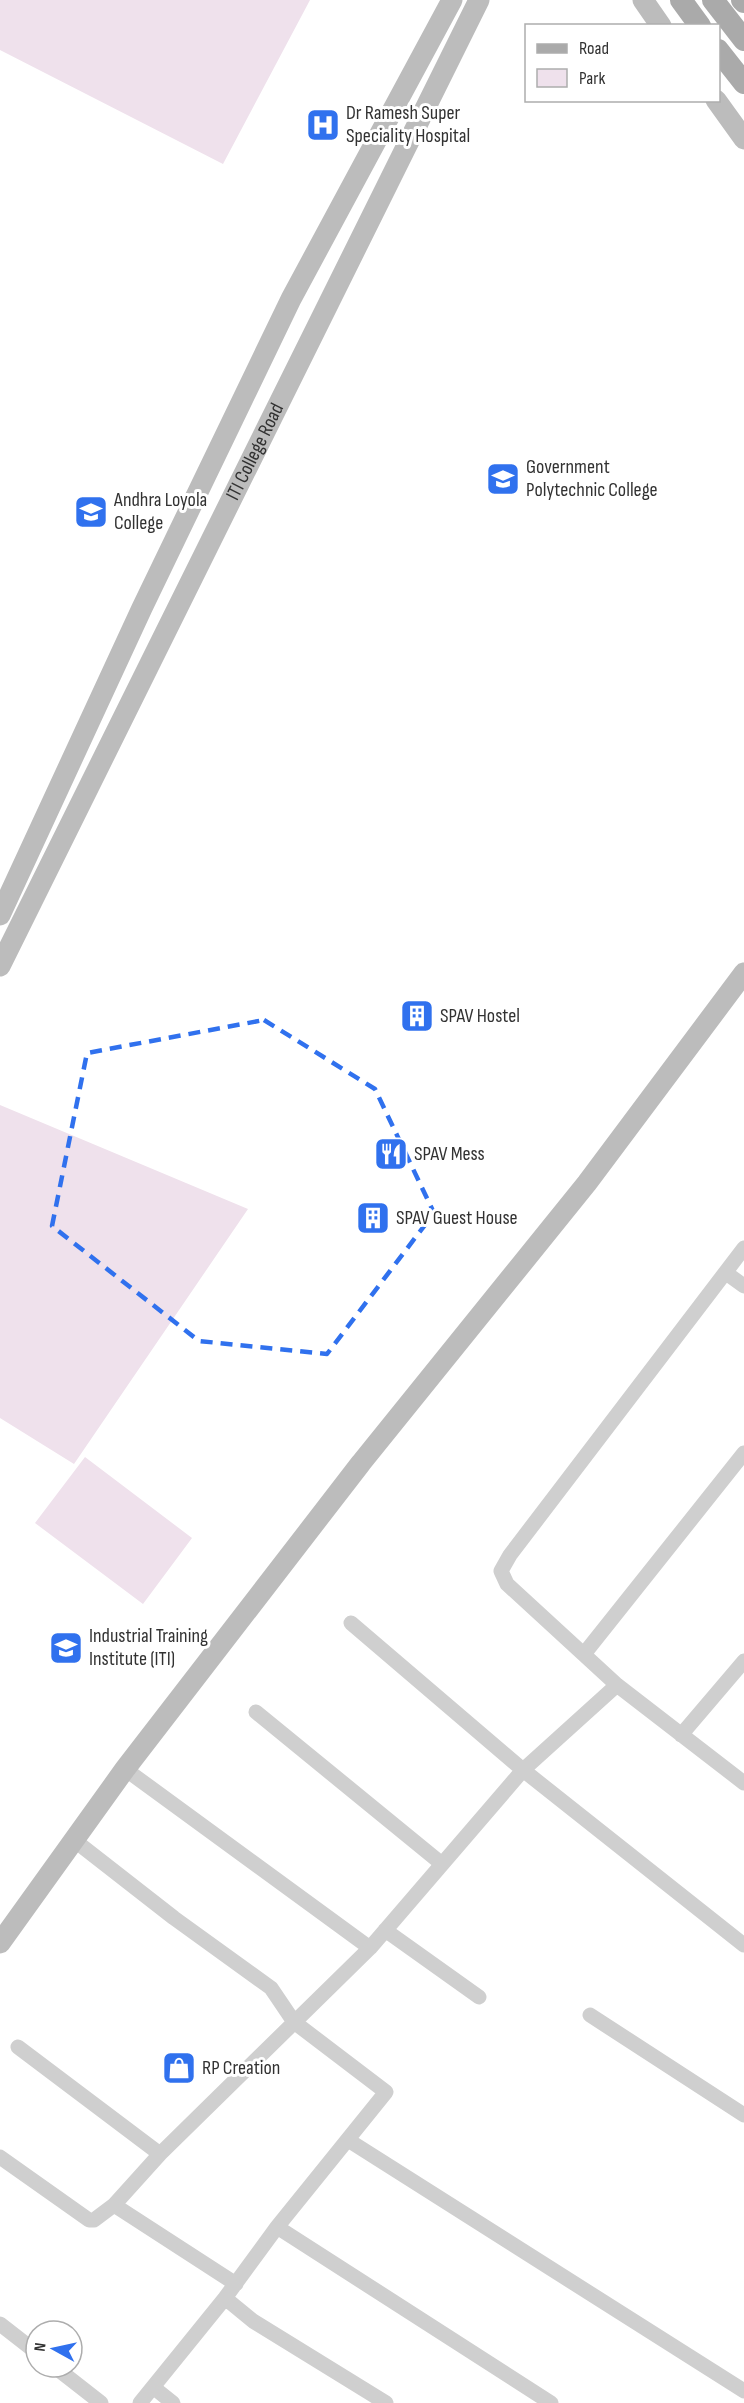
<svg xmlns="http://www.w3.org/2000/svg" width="744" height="2403" viewBox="0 0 744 2403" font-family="'Sofia Sans Condensed',sans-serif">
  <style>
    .green { fill: #efe1ec }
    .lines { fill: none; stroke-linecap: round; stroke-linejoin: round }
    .street { stroke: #cfcfcf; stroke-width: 15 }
    .secondary { stroke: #bcbcbc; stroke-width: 21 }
    .primary { stroke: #aaa; stroke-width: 22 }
    .marked { fill: none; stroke: #3071ee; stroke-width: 4.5; stroke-dasharray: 12 8; stroke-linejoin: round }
    .labels { text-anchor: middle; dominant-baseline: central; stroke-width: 6; stroke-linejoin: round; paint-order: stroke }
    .poi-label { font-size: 20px; fill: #323232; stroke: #fff; text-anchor: start }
    .street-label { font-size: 20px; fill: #323232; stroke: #fff }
  </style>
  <rect width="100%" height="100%" fill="#fff"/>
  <path class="green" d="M0 0H310L223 164 0 50Z
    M0 1105 248 1209 74 1464 0 1418Z
    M85 1457 192 1538 143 1604 35 1523Z"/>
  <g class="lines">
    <path class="street" d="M744 1248 510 1555 501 1571 507 1584 617 1685 744 1783
      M726 1273 744 1286
      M351 1623 523 1770 744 1945
      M584 1654 744 1453
      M256 1712 442 1864
      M681 1735 744 1661
      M125 1769 370 1948
      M74 1840 174 1918 271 1988 294 2022 386 2092 277 2227 225 2298 140 2403
      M385 1930 479 1997
      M590 2015 744 2115
      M18 2047 160 2154
      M348 2140 744 2391
      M0 2157 89 2220H94L114 2205 160 2154 370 1948 523 1770 617 1685
      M114 2205 236 2284
      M277 2227 551 2403
      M225 2298 253 2321 386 2403
      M0 2324 36 2352
      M55 2367 101 2403
      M153 2387 173 2403"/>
    <g class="secondary">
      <path d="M643 0 661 26"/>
      <path d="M716 100 744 139"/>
      <path d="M0 915 142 608 291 299 452 0"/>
      <path id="s1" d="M0 966 479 0"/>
      <path d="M0 1943 125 1769 361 1463 587 1183 744 973"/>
    </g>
    <path class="primary" d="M681 0 700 26
      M713 0 744 40
      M742 0 744 2
      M718 50 744 83"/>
  </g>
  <path class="marked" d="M264 1020 375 1089 434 1213 327 1354 199 1341 52 1226 87 1053Z"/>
  <defs>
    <symbol id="hospital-square" viewBox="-11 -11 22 22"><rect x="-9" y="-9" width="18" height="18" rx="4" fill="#3071ee" stroke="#fff"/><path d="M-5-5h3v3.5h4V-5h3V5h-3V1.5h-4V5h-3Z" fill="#fff"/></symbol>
    <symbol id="university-square" viewBox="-11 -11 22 22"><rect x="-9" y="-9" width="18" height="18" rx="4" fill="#3071ee" stroke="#fff"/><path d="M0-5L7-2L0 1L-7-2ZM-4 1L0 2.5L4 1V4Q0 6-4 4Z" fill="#fff"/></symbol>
    <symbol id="building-square" viewBox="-11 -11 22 22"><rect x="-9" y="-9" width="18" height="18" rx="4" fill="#3071ee" stroke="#fff"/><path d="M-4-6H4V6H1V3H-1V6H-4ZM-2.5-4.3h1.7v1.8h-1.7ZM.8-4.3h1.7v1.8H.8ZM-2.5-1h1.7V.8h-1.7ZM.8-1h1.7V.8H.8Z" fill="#fff"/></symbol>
    <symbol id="restaurant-square" viewBox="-11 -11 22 22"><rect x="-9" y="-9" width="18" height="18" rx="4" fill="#3071ee" stroke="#fff"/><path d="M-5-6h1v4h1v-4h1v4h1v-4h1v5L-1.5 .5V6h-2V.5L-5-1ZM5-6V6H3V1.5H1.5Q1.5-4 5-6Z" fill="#fff"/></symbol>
    <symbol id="shop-square" viewBox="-11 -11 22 22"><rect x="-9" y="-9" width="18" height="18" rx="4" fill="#3071ee" stroke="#fff"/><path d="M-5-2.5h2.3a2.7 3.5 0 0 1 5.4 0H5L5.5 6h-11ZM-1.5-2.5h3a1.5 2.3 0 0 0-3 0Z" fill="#fff"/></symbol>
  </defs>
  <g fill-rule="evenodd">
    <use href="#hospital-square" x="304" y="106" width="38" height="38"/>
    <use href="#university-square" x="484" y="460" width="38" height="38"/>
    <use href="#university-square" x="72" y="493" width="38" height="38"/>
    <use href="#building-square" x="398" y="997" width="38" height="38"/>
    <use href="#restaurant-square" x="372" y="1135" width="38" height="38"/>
    <use href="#building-square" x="354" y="1199" width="38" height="38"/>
    <use href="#university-square" x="47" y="1629" width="38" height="38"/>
    <use href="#shop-square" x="160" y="2049" width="38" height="38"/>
  </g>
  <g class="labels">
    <g class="poi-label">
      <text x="346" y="113">Dr Ramesh Super<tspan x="346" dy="23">Speciality Hospital</tspan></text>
      <text x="526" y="467">Government<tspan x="526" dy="23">Polytechnic College</tspan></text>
      <text x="114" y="500">Andhra Loyola<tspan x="114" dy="23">College</tspan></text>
      <text x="440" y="1016">SPAV Hostel</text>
      <text x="414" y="1154">SPAV Mess</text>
      <text x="396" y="1218">SPAV Guest House</text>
      <text x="89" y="1636">Industrial Training<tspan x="89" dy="23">Institute (ITI)</tspan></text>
      <text x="202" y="2068">RP Creation</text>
    </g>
    <g class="street-label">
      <text stroke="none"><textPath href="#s1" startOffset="574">ITI College Road</textPath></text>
    </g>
  </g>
  <rect x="525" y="24" width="195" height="78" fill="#ffffff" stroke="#adadad" stroke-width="1.5"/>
  <rect x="537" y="44" width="30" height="9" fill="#aaaaaa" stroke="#adadad" stroke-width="1.5"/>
  <text x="579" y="54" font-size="18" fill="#323232">Road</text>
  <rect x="537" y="69" width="30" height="18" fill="#efe1ec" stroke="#adadad" stroke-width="1.5"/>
  <text x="579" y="84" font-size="18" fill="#323232">Park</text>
  <g transform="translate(54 2349) rotate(278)"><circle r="28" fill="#ffffff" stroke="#adadad" stroke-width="1.5"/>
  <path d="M0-4.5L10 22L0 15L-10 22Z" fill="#3071ee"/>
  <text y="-9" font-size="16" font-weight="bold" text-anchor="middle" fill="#323232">N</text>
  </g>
</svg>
